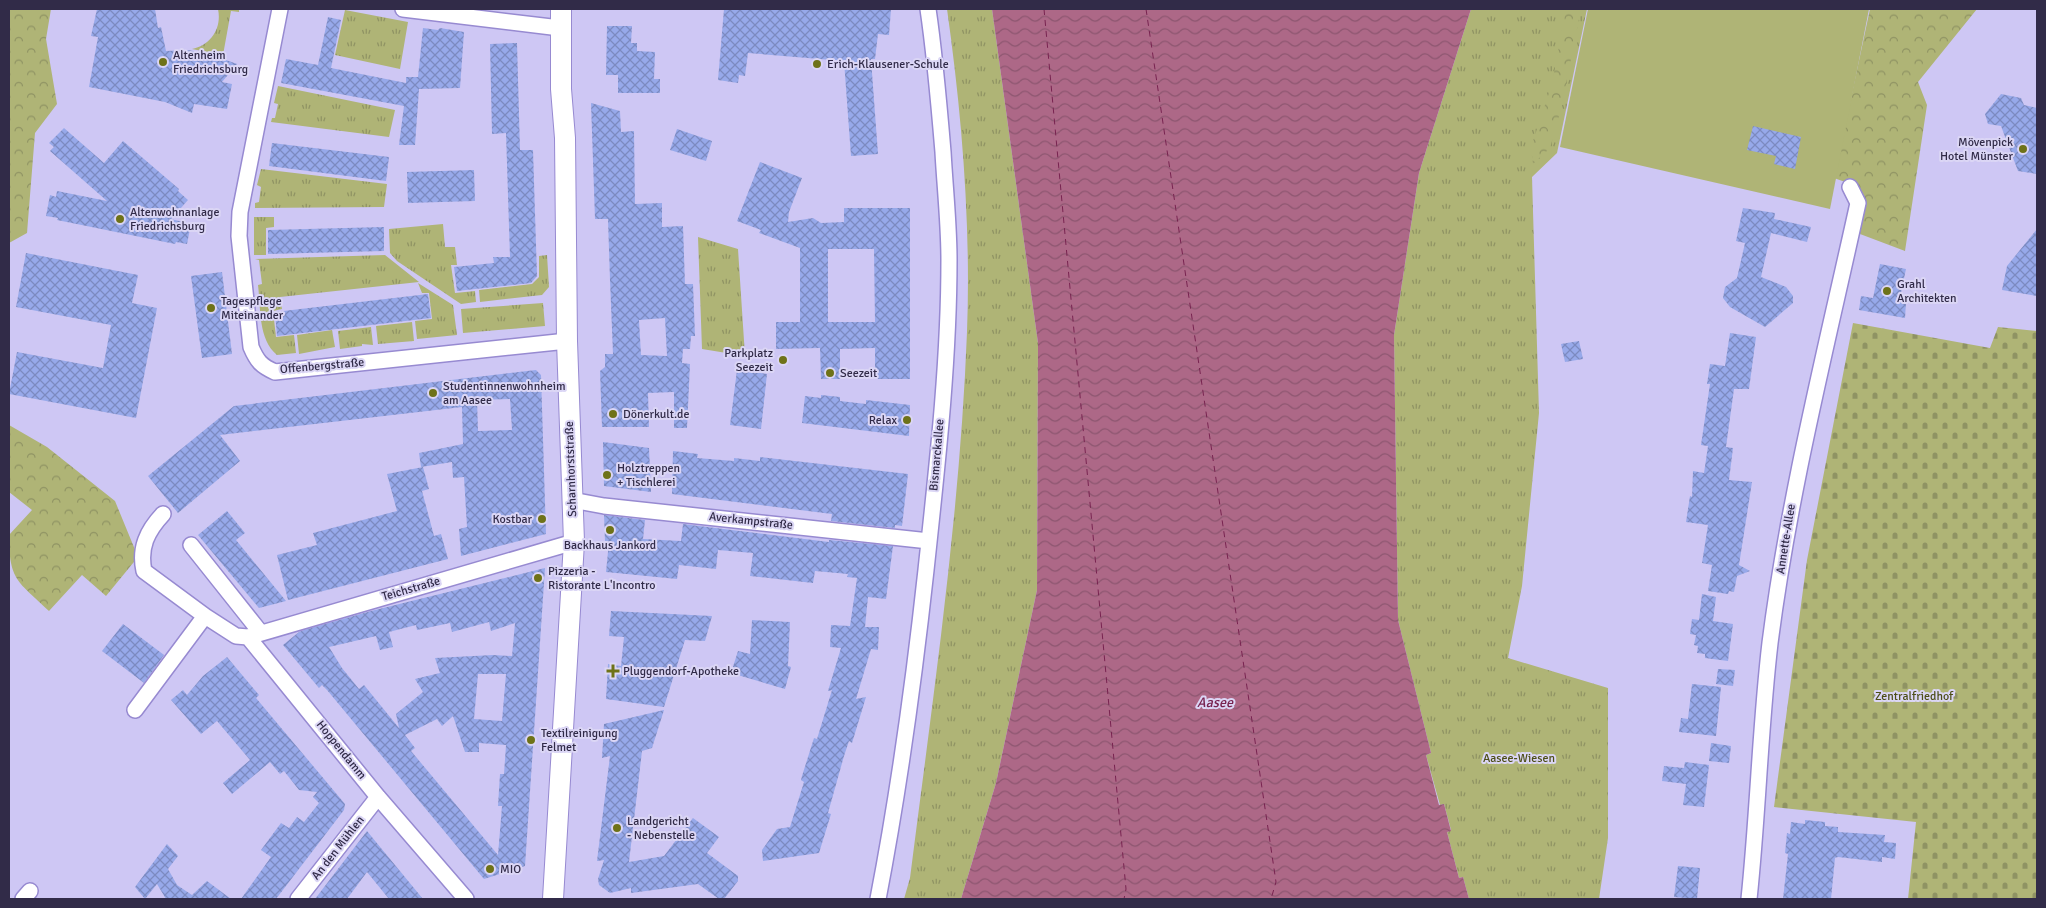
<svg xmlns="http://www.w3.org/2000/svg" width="2046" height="908" viewBox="0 0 2046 908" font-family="Signika,sans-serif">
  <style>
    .grass { fill: url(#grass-tufts) }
    .forest { fill: url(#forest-crowns) }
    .cemetery { fill: url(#cemetery-stones) }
    .pitch { fill: #afb476 }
    .water { fill: url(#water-waves) }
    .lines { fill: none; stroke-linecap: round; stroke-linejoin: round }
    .ferry { stroke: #782350; stroke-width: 1; stroke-dasharray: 6 5; stroke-linecap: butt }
    .building { fill: url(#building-cross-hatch); fill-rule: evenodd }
    .minor-casing { stroke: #978ad1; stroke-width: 18 }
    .tertiary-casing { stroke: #978ad1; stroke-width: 22 }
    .minor { stroke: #fff; stroke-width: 15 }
    .tertiary { stroke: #fff; stroke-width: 20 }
    .poi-dot { fill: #6e7218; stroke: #dbd6f5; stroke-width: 2 }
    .labels { text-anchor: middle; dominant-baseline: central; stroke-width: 4; stroke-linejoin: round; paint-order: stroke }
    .poi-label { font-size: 12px; fill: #312b48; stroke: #dbd6f5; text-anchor: start }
    .street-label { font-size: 12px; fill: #312b48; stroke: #dbd6f5 }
    .park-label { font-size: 12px; fill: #4c4e17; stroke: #dbd6f5 }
    .water-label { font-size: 14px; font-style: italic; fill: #782350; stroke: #dbd6f5 }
  </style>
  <defs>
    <pattern id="grass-tufts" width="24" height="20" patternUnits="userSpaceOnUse" patternTransform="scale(1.25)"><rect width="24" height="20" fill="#afb476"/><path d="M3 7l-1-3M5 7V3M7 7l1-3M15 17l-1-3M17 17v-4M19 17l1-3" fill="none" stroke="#8f9363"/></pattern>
    <pattern id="forest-crowns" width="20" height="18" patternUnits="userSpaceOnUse" patternTransform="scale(1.25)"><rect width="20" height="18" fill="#afb476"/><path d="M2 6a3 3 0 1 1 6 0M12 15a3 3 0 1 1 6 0" fill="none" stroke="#8f9363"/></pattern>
    <pattern id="cemetery-stones" width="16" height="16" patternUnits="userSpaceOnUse" patternTransform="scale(1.25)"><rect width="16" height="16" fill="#afb476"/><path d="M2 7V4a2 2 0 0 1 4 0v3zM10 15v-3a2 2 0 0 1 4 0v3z" fill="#8f9363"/></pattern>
    <pattern id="water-waves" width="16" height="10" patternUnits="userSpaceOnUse" patternTransform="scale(1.25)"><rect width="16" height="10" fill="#ad6887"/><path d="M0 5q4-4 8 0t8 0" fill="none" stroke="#8d5670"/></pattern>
    <pattern id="building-cross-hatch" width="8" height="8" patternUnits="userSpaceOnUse" patternTransform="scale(1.25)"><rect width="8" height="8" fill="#97a9ea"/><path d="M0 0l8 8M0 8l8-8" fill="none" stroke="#7c8ac0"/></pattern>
  </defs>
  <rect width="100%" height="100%" fill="#cec7f4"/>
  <path class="grass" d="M218 9H239V12L231 11 223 55 192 49C211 45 222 28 218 9Z
    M947 9H992L1038 343 1037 590 996 783 961 899H904L910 878C933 697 960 515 967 332 971 225 962 115 947 9Z
    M1471 9H1587L1557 153 1532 177 1539 413 1522 586 1508 658 1608 688V838L1599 899H1469L1463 877 1459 878 1447 832 1451 830 1444 804 1440 805 1426 755 1431 753 1398 620 1394 335 1419 173Z
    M345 10 408 22 400 69 335 55Z
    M278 86 395 110 389 137 271 122 272 118H275L278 104 274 103Z
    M261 169 387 184 384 207 255 208V203L259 202 261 187 257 185Z
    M254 217H274V227L266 228V255H254Z
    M443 224 445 247H455L457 265H451L455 293 475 291 476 302 461 304 397 261 390 253 389 229Z
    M698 237 738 249 745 356 702 349Z
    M385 255 419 282 280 297 282 309 273 311 276 337 294 335 296 353 277 355C258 339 261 309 258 285L262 284 259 260 255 259Z
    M547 255 549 287 542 295 480 302 479 290 532 284 539 277V256Z
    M418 283 453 305 457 335 417 339 415 321 432 319 429 293H422Z
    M543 303 545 326 463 333 461 309Z
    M412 322 414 341 378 344 376 326Z
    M371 327 373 345 362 344V346L340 349 338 331Z
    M332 330 335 347 299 354 297 335Z"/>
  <path class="forest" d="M9 9H51L46 39 57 104 35 133 27 233 9 243Z
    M1566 9H1581L1561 109 1550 148 1533 164 1531 147 1552 84Z
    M1870 9H1977L1918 82 1927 105 1905 251 1860 234 1859 187 1834 178Z
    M9 425 47 447 115 501 138 557 106 596 82 575 49 611C18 581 9 581 9 535L32 510 9 492Z"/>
  <path class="cemetery" d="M1853 323 1990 348 1998 327 2037 331V899H1908L1916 822 1774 807 1807 560Z"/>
  <path class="pitch" d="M1588 9H1869L1830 209 1560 147Z"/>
  <path class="water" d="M992 9H1471L1419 173 1394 335 1398 620 1431 753 1426 755 1439 805 1444 804 1451 831 1447 832 1459 878 1463 877 1469 899H961L996 783 1037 590 1038 343Z"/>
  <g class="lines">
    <path class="ferry" d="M1044 9 1126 889 1124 899
      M1146 9 1276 882 1271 899"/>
  </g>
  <path class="building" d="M97 9H155L158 28 161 27 166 51 187 50 207 53 237 64 222 82 232 84 227 109 194 104 192 113 165 102 89 87 98 37 91 36Z
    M724 9H891L889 35 878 34 875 59H871L878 154 851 156 844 61 748 53 745 76 739 75 738 83 718 80Z
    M328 17 341 20 331 68 406 83V77H418L423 28 438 30 440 28 464 32 460 88 419 89 415 145H399L404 106 281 83 286 59 318 65Z
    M607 26H632L631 43H637V51L655 52 654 79H660V93H618V75H606Z
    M517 43 520 150H533L537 276 531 283 457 291 454 267 494 263 493 257H510L506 133 492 134 490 44Z
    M2001 94 2021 98 2024 105 2037 108V174L2018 171 2001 126 1988 124 1985 114Z
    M591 103 620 111 621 132 634 131 635 204 662 203V227L683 226 685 284H693L695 336H691L690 349H683L682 363 690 364 687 428H674V392L648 393 649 427H602L600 371 605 367V354H613L610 280 608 219H595ZM665 318 667 356 641 355 639 320Z
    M1753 126 1801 137 1795 169 1774 164 1776 156 1747 150Z
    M64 128 104 163 123 141 179 189 178 191 188 200 171 219 191 224 187 244 176 242 175 244 57 220 58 218 46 216 50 195 56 197 57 191 107 201 50 151 54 147 49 143Z
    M677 129 712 141 706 161 670 150Z
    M272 143 389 157 386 181 269 166Z
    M760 162 802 178 789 212 788 222 813 218 821 223 844 222V208H910V379H875V348L840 349V379H821L820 348 776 349V322H800V248L759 233 761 230 737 221ZM828 249H874L875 322H828Z
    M474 170 475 201 408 203 407 172Z
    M1743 208 1775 213 1774 219 1811 227 1807 242 1771 233 1761 277 1786 287 1793 296V303L1765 327 1730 307 1723 298 1725 287 1737 278 1745 243 1736 241Z
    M384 227V251L268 254V230Z
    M2037 229V296L2002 290 2007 266Z
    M26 253 138 275 132 303 157 308 136 418 9 394 17 352 103 368 111 325 16 307Z
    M1880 264 1906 269 1899 302 1906 303 1905 318 1859 310 1861 296 1873 298Z
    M222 272 232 354 202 358 191 276Z
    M428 294 431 318 277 336 275 312Z
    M1730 333 1756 337 1749 389H1734L1726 447 1733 448 1729 480 1752 482 1739 565 1750 571 1737 576 1734 592 1729 591 1728 594 1708 591 1712 565 1702 563 1708 525 1686 522 1690 496 1692 497 1693 471 1704 473 1708 446 1701 445 1710 384H1707L1710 364 1725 366Z
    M1579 341 1583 359 1565 362 1561 344Z
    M536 370 541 375 546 534 461 556 459 529 467 527 464 477 453 478 452 462 421 467 419 453 463 444 462 407 220 435 240 461 178 513 148 476 234 406ZM510 399 512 430 478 431 477 400Z
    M737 370 767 374 761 429 730 425Z
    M821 395 840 397V401L866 404V400L910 405 909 436 802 423 805 396 821 398Z
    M603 442 649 448 651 492 604 486Z
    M673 451 698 454 697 458 734 461V458L760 461V457L908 474 902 526 895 525V528L831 521 832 514 672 494Z
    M423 467 429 489 422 491 434 536 441 534 448 559 288 600 277 555 317 545 313 533 397 511 387 474Z
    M227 511 245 533 236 540 286 601 259 608 198 535Z
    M604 515 645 520 643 539 681 541 683 524 829 542V540L893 546 886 599 868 597 865 627H879L878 650 871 649 856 699 866 697 852 743 849 741 844 756 828 813 831 814 819 853 763 861 762 850 777 829 790 827 804 782 801 780 802 776 814 738 817 739 832 690 828 691 841 648 830 647 831 625 850 626 857 578 847 577 848 574 815 571 813 583 750 576 753 553 718 550 716 569 679 565 677 579 606 572 609 542 605 541Z
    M545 568 525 866 484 879 327 690 322 685 319 688 283 645 299 632 304 630 371 611ZM489 622 491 631 515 623 512 656 493 655 435 658 440 673 415 679 423 692 396 714 399 728 364 685 359 689 342 668 329 647 376 636 380 650 393 647 389 632 416 625 417 630 450 623 452 632ZM478 674H506L502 721 474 719ZM453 716 465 752H479V743L506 745 504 774H500L498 806H502L498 855 411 751 415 748 405 735 437 719 442 726Z
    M1702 594 1716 597 1713 621 1733 624 1728 661 1705 658V654L1697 653 1698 646 1694 645 1696 635 1690 634 1692 619 1699 620Z
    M611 611 712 616 705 641 685 640 664 707 606 699 608 664 621 666 624 637 609 636Z
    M752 620 790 622 788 666 791 667 785 689 731 673 738 651 750 654Z
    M123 624 164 655 144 683 102 651Z
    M227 657 259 695 256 698 345 804 344 810 276 899H241L271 857 261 850 281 823 289 828 297 817 304 822 319 803 313 797 317 792 299 790 284 771 280 774 270 762 232 794 223 783 250 760 217 721 201 734 171 700 183 690 187 695 203 676Z
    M1718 669 1735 670 1733 686 1716 684Z
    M1692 684 1721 687 1716 736 1679 732 1681 718 1688 719Z
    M664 710 652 748 642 751 629 862 664 856 693 818 719 837 707 853 738 876V881L724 899H719L698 884 631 893V888L610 893 599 885 598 879 604 860 597 861 610 756 602 758 604 724Z
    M1711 743 1731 746 1729 763 1709 761Z
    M1685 762 1709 765 1704 807 1683 805 1686 784 1662 781 1664 766 1684 768Z
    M1805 820 1825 822V826L1838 827V832L1885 835 1884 842 1896 843 1895 859 1882 857V862L1838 857 1835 858 1831 899H1783L1788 854 1785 853 1787 833 1790 834 1791 822 1805 824Z
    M367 831 376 842 423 899H389L367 872 347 899H315Z
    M167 844 178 856 168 869 177 885 192 895 207 881 231 899H166L157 884 145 899 135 887Z
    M1678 866 1700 868 1697 899 1674 897Z"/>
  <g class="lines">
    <defs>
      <path id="minor" d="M280 9 240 212 239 236 251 347C257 361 261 366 275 372L567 341
        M403 9 560 28
        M572 500 604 506 929 541
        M163 514C147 531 139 548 144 571L205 616 236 636 248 637 378 797 466 899
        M191 545 261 633
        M248 637 574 542
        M135 710 205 616
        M23 899 30 891
        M298 899 378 797
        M878 899C899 790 914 680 926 570 937 467 949 363 949 260 949 224 945 188 943 152 939 104 935 56 928 9
        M1749 899C1758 814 1760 728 1770 643 1789 494 1826 349 1858 203L1850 187"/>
      <path id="tertiary" d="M553 899 574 542 567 341 565 138 561 89V9"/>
    </defs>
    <use href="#minor" class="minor-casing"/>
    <use href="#tertiary" class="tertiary-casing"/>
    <use href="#minor" class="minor"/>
    <use href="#tertiary" class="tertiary"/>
  </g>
  <g class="poi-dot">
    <circle cx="163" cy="62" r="5"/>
    <circle cx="817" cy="64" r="5"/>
    <circle cx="2023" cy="149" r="5"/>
    <circle cx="120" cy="219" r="5"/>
    <circle cx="1887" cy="291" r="5"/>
    <circle cx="211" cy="308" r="5"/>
    <circle cx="783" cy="360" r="5"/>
    <circle cx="830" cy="373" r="5"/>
    <circle cx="433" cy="393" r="5"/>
    <circle cx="613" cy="414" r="5"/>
    <circle cx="907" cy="420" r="5"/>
    <circle cx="607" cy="475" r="5"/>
    <circle cx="542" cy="519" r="5"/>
    <circle cx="610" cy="530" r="5"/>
    <circle cx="538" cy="578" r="5"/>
    <path d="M610.5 663.5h5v5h5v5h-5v5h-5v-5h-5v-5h5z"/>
    <circle cx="531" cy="740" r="5"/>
    <circle cx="617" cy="828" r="5"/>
    <circle cx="490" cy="869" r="5"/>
  </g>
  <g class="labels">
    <g class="poi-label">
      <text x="173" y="55">Altenheim<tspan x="173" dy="14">Friedrichsburg</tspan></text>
      <text x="827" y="64">Erich-Klausener-Schule</text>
      <text x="2013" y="142" text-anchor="end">Mövenpick<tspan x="2013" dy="14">Hotel Münster</tspan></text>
      <text x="130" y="212">Altenwohnanlage<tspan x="130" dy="14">Friedrichsburg</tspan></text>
      <text x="1897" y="284">Grahl<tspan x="1897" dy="14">Architekten</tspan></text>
      <text x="221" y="301">Tagespflege<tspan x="221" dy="14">Miteinander</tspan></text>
      <text x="773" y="353" text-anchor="end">Parkplatz<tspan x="773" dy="14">Seezeit</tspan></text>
      <text x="840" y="373">Seezeit</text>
      <text x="443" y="386">Studentinnenwohnheim<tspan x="443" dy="14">am Aasee</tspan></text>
      <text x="623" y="414">Dönerkult.de</text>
      <text x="897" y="420" text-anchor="end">Relax</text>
      <text x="617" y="468">Holztreppen<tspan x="617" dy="14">+ Tischlerei</tspan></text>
      <text x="532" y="519" text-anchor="end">Kostbar</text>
      <text x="610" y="545" text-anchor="middle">Backhaus Jankord</text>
      <text x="548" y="571">Pizzeria -<tspan x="548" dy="14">Ristorante L'Incontro</tspan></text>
      <text x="623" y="671">Pluggendorf-Apotheke</text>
      <text x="541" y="733">Textilreinigung<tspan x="541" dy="14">Felmet</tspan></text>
      <text x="627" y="821">Landgericht<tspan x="627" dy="14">- Nebenstelle</tspan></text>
      <text x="500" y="869">MIO</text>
    </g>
    <g class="street-label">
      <text transform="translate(322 366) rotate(-5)">Offenbergstraße</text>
      <text transform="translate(937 455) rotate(-85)">Bismarckallee</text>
      <text transform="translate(571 469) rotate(-92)">Scharnhorststraße</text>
      <text transform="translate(751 521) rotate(6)">Averkampstraße</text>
      <text transform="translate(1786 539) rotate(-81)">Annette-Allee</text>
      <text transform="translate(411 589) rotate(-16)">Teichstraße</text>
      <text transform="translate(341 750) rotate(51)">Hoppendamm</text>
      <text transform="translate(338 848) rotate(-52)">An den Mühlen</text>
    </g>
    <g class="park-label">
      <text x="1914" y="696">Zentralfriedhof</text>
      <text x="1519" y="758">Aasee-Wiesen</text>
    </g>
    <g class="water-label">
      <text x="1215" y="702">Aasee</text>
    </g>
  </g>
  <rect width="2046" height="908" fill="none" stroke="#312b48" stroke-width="20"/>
</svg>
